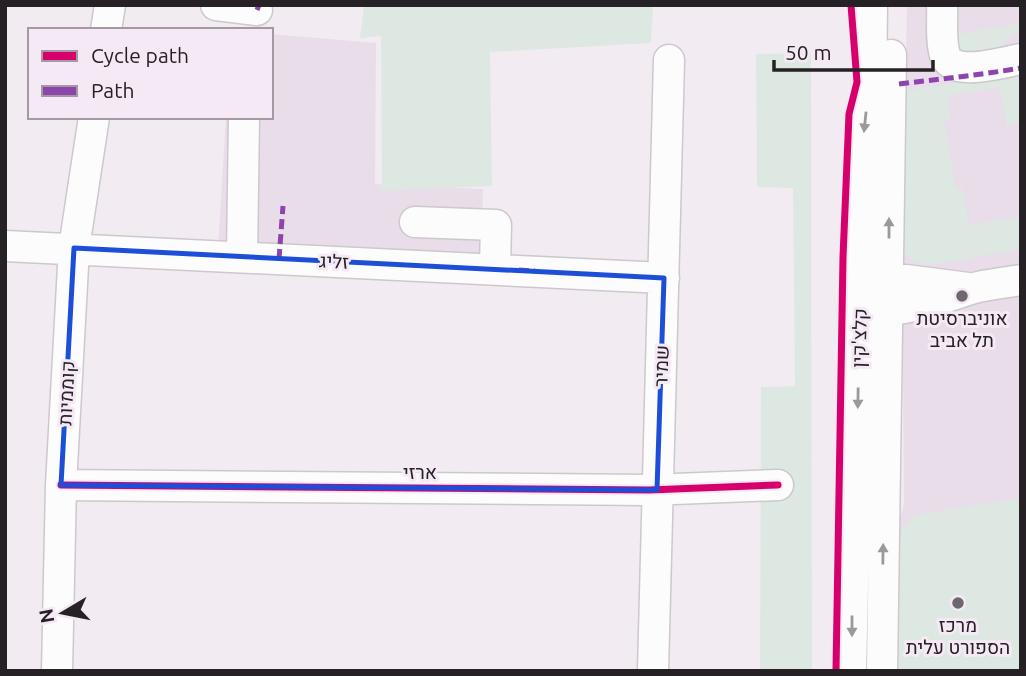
<svg xmlns="http://www.w3.org/2000/svg" width="1026" height="676" viewBox="0 0 1026 676" font-family="Ubuntu,Heebo,sans-serif">
  <style>
    .built { fill: #e9dde9 }
    .green { fill: #dde8e2 }
    .lines { fill: none; stroke-linecap: round; stroke-linejoin: round }
    .minor-casing { stroke: #ccc8cc; stroke-width: 33 }
    .minor { stroke: #fdfcfd; stroke-width: 30 }
    .quiet { stroke: #8e44ad; stroke-width: 5; stroke-dasharray: 10 5; stroke-linecap: butt }
    .cycleway-casing { stroke: #f5e9f5; stroke-width: 11 }
    .cycleway { stroke: #d6006c; stroke-width: 7 }
    .oneway { fill: #9c999c }
    .marked { fill: none; stroke: #1d4ed8; stroke-width: 5; stroke-linejoin: round }
    .poi-dot { fill: #6d686d; stroke: #f5e9f5; stroke-width: 2.5 }
    .labels { text-anchor: middle; dominant-baseline: central; stroke-width: 6; stroke-linejoin: round; paint-order: stroke }
    .street-label { font-size: 19px; fill: #252125; stroke: #f5e9f5 }
    .poi-label { font-size: 19px; fill: #252125; stroke: #f5e9f5 }
  </style>
  <rect width="100%" height="100%" fill="#f2ecf2"/>
  <path class="built" d="M907 5H1021V671L895 536 904 504 902 249Z
    M271 34 376 43 375 184 483 189 481 259 218 247 226 117H271Z"/>
  <path class="green" d="M364 5H653L651 43 490 52 492 186 382 191 381 36 360 38Z
    M954 21H957L960 34 1021 23V33L1012 34C993 57 985 58 957 51Z
    M811 53 812 671H760L761 387 795 386 793 188 757 187 756 54Z
    M1021 72V123L1007 126 1000 87 947 96 950 119 944 120 955 189 962 188 969 225 1021 217V249L931 265 913 261 902 249 904 91Z
    M1021 498V671H895V536L916 515Z"/>
  <g class="lines">
    <defs>
      <path id="minor" d="M216 5 257 10
        M942 5C943 20 940 40 945 55 952 78 1003 62 1021 59
        M106 30 110 5
        M415 222 496 225 495 269
        M5 246 664 278
        M242 257 244 117
        M868 281 906 280 968 288
        M868 311C905 312 936 300 971 289 987 284 1005 283 1021 280
        M61 485 649 490 778 485
        M57 671 61 485 74 248 94 117
        M653 671 669 60
        M851 671 864 128 871 84 872 5
        M882 671 891 55"/>
    </defs>
    <use href="#minor" class="minor-casing"/>
    <use href="#minor" class="minor"/>
    <path class="quiet" d="M257 10 259 5
      M899 84C940 79 980 75 1021 68
      M279 259 283 206
      M519 270 535 271"/>
    <defs>
      <path id="cycleway" d="M61 485 649 490 778 485
        M836 671 843 257 849 114 857 82 851 5"/>
    </defs>
    <use href="#cycleway" class="cycleway-casing"/>
    <use href="#cycleway" class="cycleway"/>
  </g>
  <defs><path id="oneway-solid" d="M-6-.8H1V-3.2L6.5 0L1 3.2V.8H-6Z" transform="scale(1.75)"/></defs>
  <g class="oneway">
    <use href="#oneway-solid" transform="translate(865 122) rotate(96)"/>
    <use href="#oneway-solid" transform="translate(889 228) rotate(-90)"/>
    <use href="#oneway-solid" transform="translate(858 398) rotate(91)"/>
    <use href="#oneway-solid" transform="translate(883 554) rotate(-89)"/>
    <use href="#oneway-solid" transform="translate(852 626) rotate(90)"/>
  </g>
  <path class="marked" d="M74 248 664 278 657 490 61 485Z"/>
  <g class="poi-dot">
    <circle cx="962" cy="296" r="7"/>
    <circle cx="958" cy="603" r="7"/>
  </g>
  <g class="labels">
    <g class="street-label">
      <text transform="translate(334 261) rotate(3)">זליג</text>
      <text transform="translate(859 338) rotate(-88)">קלצ'קין</text>
      <text transform="translate(661 366) rotate(-88)">שמיר</text>
      <text transform="translate(66 393) rotate(-87)">קוממיות</text>
      <text x="420" y="472">ארזי</text>
    </g>
    <g class="poi-label">
      <text x="962" y="318">אוניברסיטת<tspan x="962" dy="22">תל אביב</tspan></text>
      <text x="958" y="625">מרכז<tspan x="958" dy="22">הספורט עלית</tspan></text>
    </g>
  </g>
  <rect width="1026" height="676" fill="none" stroke="#252125" stroke-width="14"/>
  <rect x="28" y="28" width="245" height="91" fill="#f5e9f5" stroke="#a299a2" stroke-width="2"/>
  <rect x="42" y="51" width="35" height="10" fill="#d6006c" stroke="#a299a2" stroke-width="2"/>
  <text x="91" y="63" font-size="21" fill="#252125">Cycle path</text>
  <rect x="42" y="86" width="35" height="10" fill="#8e44ad" stroke="#a299a2" stroke-width="2"/>
  <text x="91" y="98" font-size="21" fill="#252125">Path</text>
  <g transform="translate(63 613) rotate(260)" stroke="#f5e9f5" stroke-width="5" paint-order="stroke">
  <path d="M0-5L12 26L0 18L-12 26Z" fill="#252125"/>
  <text y="-10" font-size="19" font-weight="bold" text-anchor="middle" fill="#252125">N</text>
  </g>
  <path d="M774 60v10h159v-10" fill="none" stroke="#252125" stroke-width="3.5"/>
  <text x="785" y="60" font-size="21" fill="#252125" stroke="#f5e9f5" stroke-width="5" paint-order="stroke">50 m</text>
</svg>
